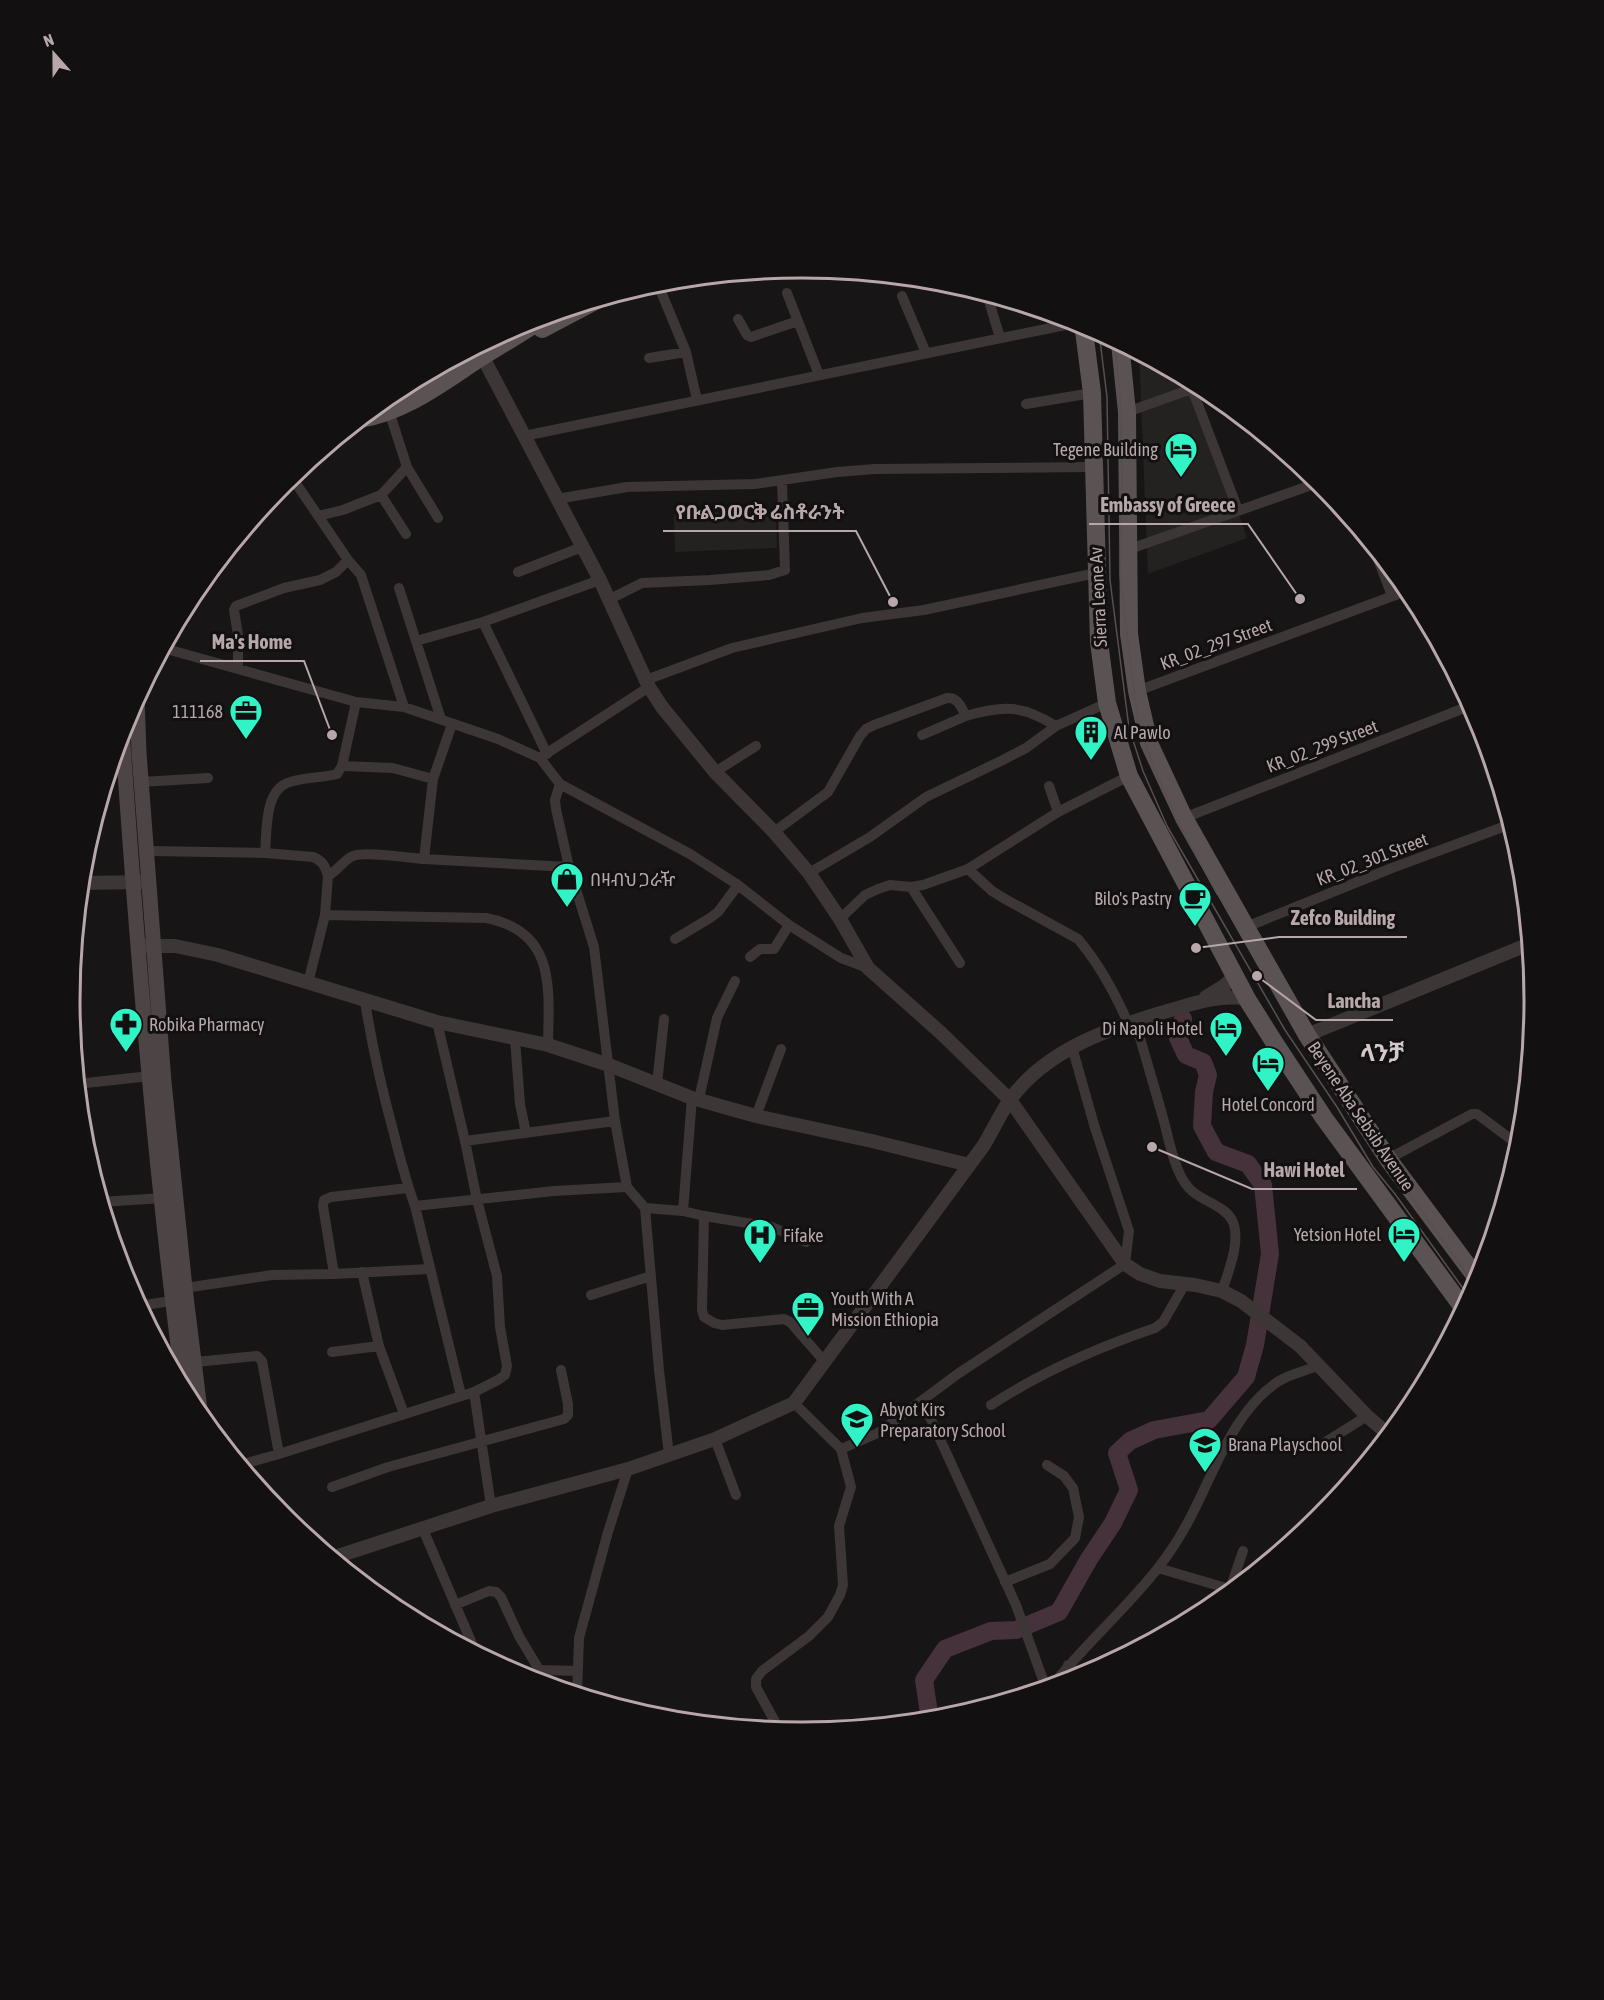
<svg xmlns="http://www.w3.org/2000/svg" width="1604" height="2000" viewBox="0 0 1604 2000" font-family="'Asap Condensed','Noto Sans Ethiopic',sans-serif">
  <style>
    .built { fill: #242121 }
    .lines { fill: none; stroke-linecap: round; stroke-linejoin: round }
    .river { stroke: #45323a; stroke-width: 18 }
    .minor { stroke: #3c3636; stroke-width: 10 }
    .tertiary { stroke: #3c3636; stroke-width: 14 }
    .secondary { stroke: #4c4445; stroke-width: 15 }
    .primary { stroke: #5b5253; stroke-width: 18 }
    .tram { stroke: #574f50; stroke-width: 1.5 }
    .labels { text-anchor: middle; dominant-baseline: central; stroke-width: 6; stroke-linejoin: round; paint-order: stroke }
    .poi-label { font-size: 18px; fill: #b7a7aa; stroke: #121010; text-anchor: start }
    .street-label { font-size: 18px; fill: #b7a7aa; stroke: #121010 }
    .district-label { font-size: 24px; font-weight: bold; fill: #d3c8ca; stroke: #121010 }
    .rim { fill: none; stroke: #b7a7aa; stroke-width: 3 }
    .leader { fill: none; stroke: #b7a7aa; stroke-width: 2 }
    .callout-dot { fill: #b7a7aa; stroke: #121010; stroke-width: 2 }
    .callout-label { font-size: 20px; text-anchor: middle; font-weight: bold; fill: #b7a7aa; stroke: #121010; stroke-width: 6; stroke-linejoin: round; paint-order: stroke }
  </style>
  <rect width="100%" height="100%" fill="#171515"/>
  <path class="built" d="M1139 353 1194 382 1247 538 1148 574Z
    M776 510 777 548 675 552 674 514Z"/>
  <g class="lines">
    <path class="river" d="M930 1720 924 1680 945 1649 991 1631 1016 1630 1059 1612 1089 1559 1113 1523 1129 1490 1117 1453 1130 1441 1154 1430 1209 1420 1246 1377 1255 1345 1270 1254 1263 1185 1248 1164 1216 1152 1202 1126 1204 1092 1208 1075 1203 1062 1186 1055 1178 1038 1183 1019"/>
    <path class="minor" d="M657 282 686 352 697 400
      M787 293 819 375
      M987 294 1000 338
      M902 296 926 353
      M738 319 747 335 751 337 798 321
      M649 358 686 352
      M1192 389 1238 510
      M1026 404 1092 393
      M389 411 407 467 438 518
      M1127 412 1200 386
      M524 436 1080 322
      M291 476 348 560 361 575 404 707
      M381 495 406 534
      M557 499 627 487 755 484 837 472 875 469 1094 467
      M318 516 343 510 381 495 407 467
      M1373 546 1392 596
      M1127 550 1320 482
      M518 572 582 547
      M399 588 441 719
      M608 600 642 583 710 580 769 575 785 570 782 481
      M416 641 483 622
      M163 648 356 702 404 707 498 739 540 758 560 784 690 854 738 885 789 925 841 958 868 968
      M238 668V635L234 610 236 606 284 588 320 580 336 572 348 560
      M646 680 732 648 775 638 862 618 924 610 1096 573
      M1137 691 1409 590
      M922 735 966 716
      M547 754 483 622 600 580
      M541 757 649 687
      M342 766 356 702
      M715 772 756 746
      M433 779 424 859 569 867
      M141 782 208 778
      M1049 786 1058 812
      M1184 818 1472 705
      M774 832 828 792 860 736 866 729 874 725 947 698C958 697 961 707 966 716 1004 705 1022 705 1056 726
      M148 851 265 853C267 831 264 789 290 782 305 777 322 778 337 774L342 766 393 768 433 779 452 724
      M265 853 313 857C323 861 325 866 328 876 337 871 346 858 353 856 364 851 409 858 424 859
      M968 869 992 891 1005 899 1078 939C1099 964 1115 993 1128 1023
      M809 873 870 837 926 797 1003 760 1026 748 1056 726 1107 703
      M911 887 960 963
      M325 915 328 876
      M840 919 865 895 878 889 890 885 911 887 923 885 968 869 1058 812 1129 776
      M1246 927 1392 868 1511 824
      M675 939 710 918 718 912 738 885
      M750 957 760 949H774L789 925
      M308 983 325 915 486 918C556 931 549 988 548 1045
      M365 1001C372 1046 382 1090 394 1134 400 1158 406 1182 415 1206L461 1395
      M1135 1020C1144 1053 1154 1085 1163 1118 1169 1139 1174 1171 1188 1187 1199 1201 1223 1204 1232 1220 1242 1239 1228 1273 1222 1291
      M515 1039 520 1104 526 1133
      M77 1084 150 1076
      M657 1084 664 1019
      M699 1099 717 1018 735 981
      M756 1116 781 1049
      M615 1121 627 1187
      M465 1141 615 1121 594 947 569 867 556 809 555 800 560 784
      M1388 1159 1472 1114H1477L1520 1146
      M101 1202 163 1198
      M415 1206 554 1191 627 1187 645 1208 683 1211 704 1216
      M645 1208 659 1370 669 1455
      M683 1211 692 1098
      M806 1242 772 1227 704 1216 702 1310 704 1317 714 1323 722 1325 784 1319 790 1322 825 1362
      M362 1272 379 1346 404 1414
      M334 1274 323 1206 324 1200 331 1197 408 1188
      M185 1288 272 1275 334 1274 429 1269
      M591 1295 651 1276
      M139 1306 177 1300
      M332 1352 379 1346
      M196 1362 257 1356 262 1361 279 1454
      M474 1392 491 1506
      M923 1402 1016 1605 1046 1688
      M794 1403 841 1449 878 1433 959 1373 1125 1264 1129 1231 1095 1128 1072 1047
      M991 1405C1043 1371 1096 1348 1155 1328L1163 1322 1185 1284
      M715 1439 736 1495
      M1321 1445 1367 1416
      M240 1465 279 1454 474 1392 498 1380 505 1375 507 1366 500 1327 497 1276 477 1200 465 1141 437 1022
      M332 1487 388 1467 564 1419 568 1415V1404L561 1370
      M422 1527 476 1653
      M1158 1568 1233 1590
      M1005 1582 1050 1564 1075 1538 1079 1517 1073 1488 1064 1476 1047 1465
      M1230 1589 1243 1551
      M455 1605 489 1591 496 1592 501 1597 519 1636 538 1668 542 1670 577 1671
      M1068 1665 1082 1677
      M1051 1687C1084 1645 1126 1609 1158 1568 1169 1554 1180 1537 1188 1522 1213 1476 1233 1410 1279 1381 1290 1374 1305 1371 1317 1366
      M577 1694 579 1638 608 1532 628 1469
      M780 1731 756 1687V1679L762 1671 809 1636 828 1617 840 1595 843 1585 839 1526 851 1487 841 1449"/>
    <path class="tertiary" d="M477 346 600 580 649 687 662 707 715 772 774 832 809 873 840 919 868 968 941 1033 1010 1100 1125 1264 1140 1274 1160 1281 1195 1285 1222 1291 1241 1301 1300 1346 1367 1416 1389 1435
      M81 883 144 882
      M143 946H175L218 955 437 1022 548 1045 609 1065 692 1098 756 1116 872 1141 969 1165
      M1206 997 1224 986 1235 976
      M1307 1035 1529 944
      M332 1558 491 1506 628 1469 715 1439 794 1403 984 1145C992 1131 1000 1115 1009 1101 1046 1049 1112 1027 1171 1010 1195 1003 1222 994 1247 999"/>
    <path class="secondary" d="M137 697 139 753 164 1082 185 1288 201 1418
      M122 729C137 950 155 1172 184 1392"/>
    <path class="primary" d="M1083 323 1092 393 1099 642 1107 703 1129 776 1247 999 1274 1042 1324 1118 1464 1309
      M542 329 597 300
      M1120 343 1127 412 1129 634 1137 691 1149 743 1184 818 1307 1035 1388 1159 1479 1281
      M394 391 438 369 449 362
      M360 419C407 411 444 381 483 356 506 342 528 329 550 314"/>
    <path class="tram" d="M1099 332 1107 397 1110 580 1129 728 1143 771 1167 826 1285 1030 1337 1107 1373 1167 1395 1194 1470 1298
      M1114 340 1120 395 1122 476 1120 575 1138 722 1153 765 1177 820 1217 894
      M1331 1085 1383 1161 1406 1189 1476 1287"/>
  </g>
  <defs>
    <symbol id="hotel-pin" viewBox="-11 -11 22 30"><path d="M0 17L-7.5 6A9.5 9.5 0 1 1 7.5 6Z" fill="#30f4c6" stroke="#121010"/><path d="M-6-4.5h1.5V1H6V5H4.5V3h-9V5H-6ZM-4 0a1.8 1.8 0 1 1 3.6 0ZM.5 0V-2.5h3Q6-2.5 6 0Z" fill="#111"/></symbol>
    <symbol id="office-pin" viewBox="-11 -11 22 30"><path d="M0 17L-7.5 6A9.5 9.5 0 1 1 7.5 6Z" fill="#30f4c6" stroke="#121010"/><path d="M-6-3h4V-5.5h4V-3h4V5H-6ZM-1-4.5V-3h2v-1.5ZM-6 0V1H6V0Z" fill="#111"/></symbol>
    <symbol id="building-pin" viewBox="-11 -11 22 30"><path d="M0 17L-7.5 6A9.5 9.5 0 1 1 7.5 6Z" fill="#30f4c6" stroke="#121010"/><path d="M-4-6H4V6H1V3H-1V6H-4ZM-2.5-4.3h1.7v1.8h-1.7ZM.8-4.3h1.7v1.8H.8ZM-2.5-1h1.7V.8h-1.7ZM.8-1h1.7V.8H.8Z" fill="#111"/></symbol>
    <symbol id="shop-pin" viewBox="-11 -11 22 30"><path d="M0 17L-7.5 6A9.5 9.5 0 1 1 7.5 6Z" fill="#30f4c6" stroke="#121010"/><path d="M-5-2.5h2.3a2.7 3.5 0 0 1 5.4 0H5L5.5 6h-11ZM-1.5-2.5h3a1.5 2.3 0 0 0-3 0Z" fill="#111"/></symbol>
    <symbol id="cafe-pin" viewBox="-11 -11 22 30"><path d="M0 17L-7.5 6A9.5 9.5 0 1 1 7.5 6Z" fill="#30f4c6" stroke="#121010"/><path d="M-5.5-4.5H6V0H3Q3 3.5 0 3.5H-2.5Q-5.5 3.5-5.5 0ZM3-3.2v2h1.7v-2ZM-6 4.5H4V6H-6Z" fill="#111"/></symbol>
    <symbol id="pharmacy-pin" viewBox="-11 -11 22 30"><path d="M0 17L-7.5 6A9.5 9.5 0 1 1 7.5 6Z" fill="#30f4c6" stroke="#121010"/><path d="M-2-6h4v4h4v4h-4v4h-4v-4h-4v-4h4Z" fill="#111"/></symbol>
    <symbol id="hospital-pin" viewBox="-11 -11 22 30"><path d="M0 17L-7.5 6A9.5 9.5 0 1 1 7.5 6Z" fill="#30f4c6" stroke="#121010"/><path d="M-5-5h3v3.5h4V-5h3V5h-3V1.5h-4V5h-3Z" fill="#111"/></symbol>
    <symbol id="school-pin" viewBox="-11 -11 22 30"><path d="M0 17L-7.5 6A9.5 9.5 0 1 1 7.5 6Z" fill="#30f4c6" stroke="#121010"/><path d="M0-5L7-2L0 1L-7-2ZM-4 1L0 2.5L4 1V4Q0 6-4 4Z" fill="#111"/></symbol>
  </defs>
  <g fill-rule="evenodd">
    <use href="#hotel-pin" x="1162" y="430" width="38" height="52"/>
    <use href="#office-pin" x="227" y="692" width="38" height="52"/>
    <use href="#building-pin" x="1072" y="713" width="38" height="52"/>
    <use href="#shop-pin" x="548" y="860" width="38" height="52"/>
    <use href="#cafe-pin" x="1176" y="879" width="38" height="52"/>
    <use href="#pharmacy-pin" x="107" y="1005" width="38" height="52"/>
    <use href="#hotel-pin" x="1207" y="1009" width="38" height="52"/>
    <use href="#hotel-pin" x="1249" y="1044" width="38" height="52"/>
    <use href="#hotel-pin" x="1385" y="1215" width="38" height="52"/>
    <use href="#hospital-pin" x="741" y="1216" width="38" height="52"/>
    <use href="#office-pin" x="789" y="1289" width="38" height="52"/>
    <use href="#school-pin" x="838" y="1400" width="38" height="52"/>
    <use href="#school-pin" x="1186" y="1425" width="38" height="52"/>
  </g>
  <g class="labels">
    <g class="poi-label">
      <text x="1158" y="449" text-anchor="end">Tegene Building</text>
      <text x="223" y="711" text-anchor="end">111168</text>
      <text x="1114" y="732">Al Pawlo</text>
      <text x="590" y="879">በዛብህ ጋራዥ</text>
      <text x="1172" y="898" text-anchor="end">Bilo's Pastry</text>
      <text x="149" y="1024">Robika Pharmacy</text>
      <text x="1203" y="1028" text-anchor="end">Di Napoli Hotel</text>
      <text x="1268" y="1104" text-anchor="middle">Hotel Concord</text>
      <text x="1381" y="1234" text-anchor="end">Yetsion Hotel</text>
      <text x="783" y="1235">Fifake</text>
      <text x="831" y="1298">Youth With A<tspan x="831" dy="21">Mission Ethiopia</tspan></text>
      <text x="880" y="1409">Abyot Kirs<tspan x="880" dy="21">Preparatory School</tspan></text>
      <text x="1228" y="1444">Brana Playschool</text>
    </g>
    <g class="street-label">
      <text transform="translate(1098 597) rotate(-93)">Sierra Leone Av</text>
      <text transform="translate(1216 644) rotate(-20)">KR_02_297 Street</text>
      <text transform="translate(1322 746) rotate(-21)">KR_02_299 Street</text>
      <text transform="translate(1372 859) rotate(-21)">KR_02_301 Street</text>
      <text transform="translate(1361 1116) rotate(56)">Beyene Aba Sebsib Avenue</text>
    </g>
    <g class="district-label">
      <text x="1382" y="1052">ላንቻ</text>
    </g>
  </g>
  <path d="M0 0H1604V2000H0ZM80 1000a722 722 0 1 1 1444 0a722 722 0 1 1-1444 0Z" fill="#121010" fill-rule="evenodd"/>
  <path class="rim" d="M80 1000a722 722 0 1 1 1444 0a722 722 0 1 1-1444 0Z"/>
  <path class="leader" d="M1300 599L1248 524H1089M893 602L856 531H663M332 735L304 661H200M1196 948L1279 937H1407M1257 976L1316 1020H1393M1152 1147L1252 1189H1357"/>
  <g class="callout-dot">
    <circle cx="1300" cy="599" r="6"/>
    <circle cx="893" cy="602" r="6"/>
    <circle cx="332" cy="735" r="6"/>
    <circle cx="1196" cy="948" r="6"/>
    <circle cx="1257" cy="976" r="6"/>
    <circle cx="1152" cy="1147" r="6"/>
  </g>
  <g class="callout-label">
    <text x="1168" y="512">Embassy of Greece</text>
    <text x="760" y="519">የቡልጋወርቅ ሬስቶራንት</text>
    <text x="252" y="649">Ma's Home</text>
    <text x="1343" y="925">Zefco Building</text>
    <text x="1354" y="1008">Lancha</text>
    <text x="1304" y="1177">Hawi Hotel</text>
  </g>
  <g transform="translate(54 54) rotate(339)" stroke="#121010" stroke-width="4.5" paint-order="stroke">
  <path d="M0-4.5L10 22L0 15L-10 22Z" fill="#b7a7aa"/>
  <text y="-9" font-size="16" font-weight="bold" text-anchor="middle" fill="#b7a7aa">N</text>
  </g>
</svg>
